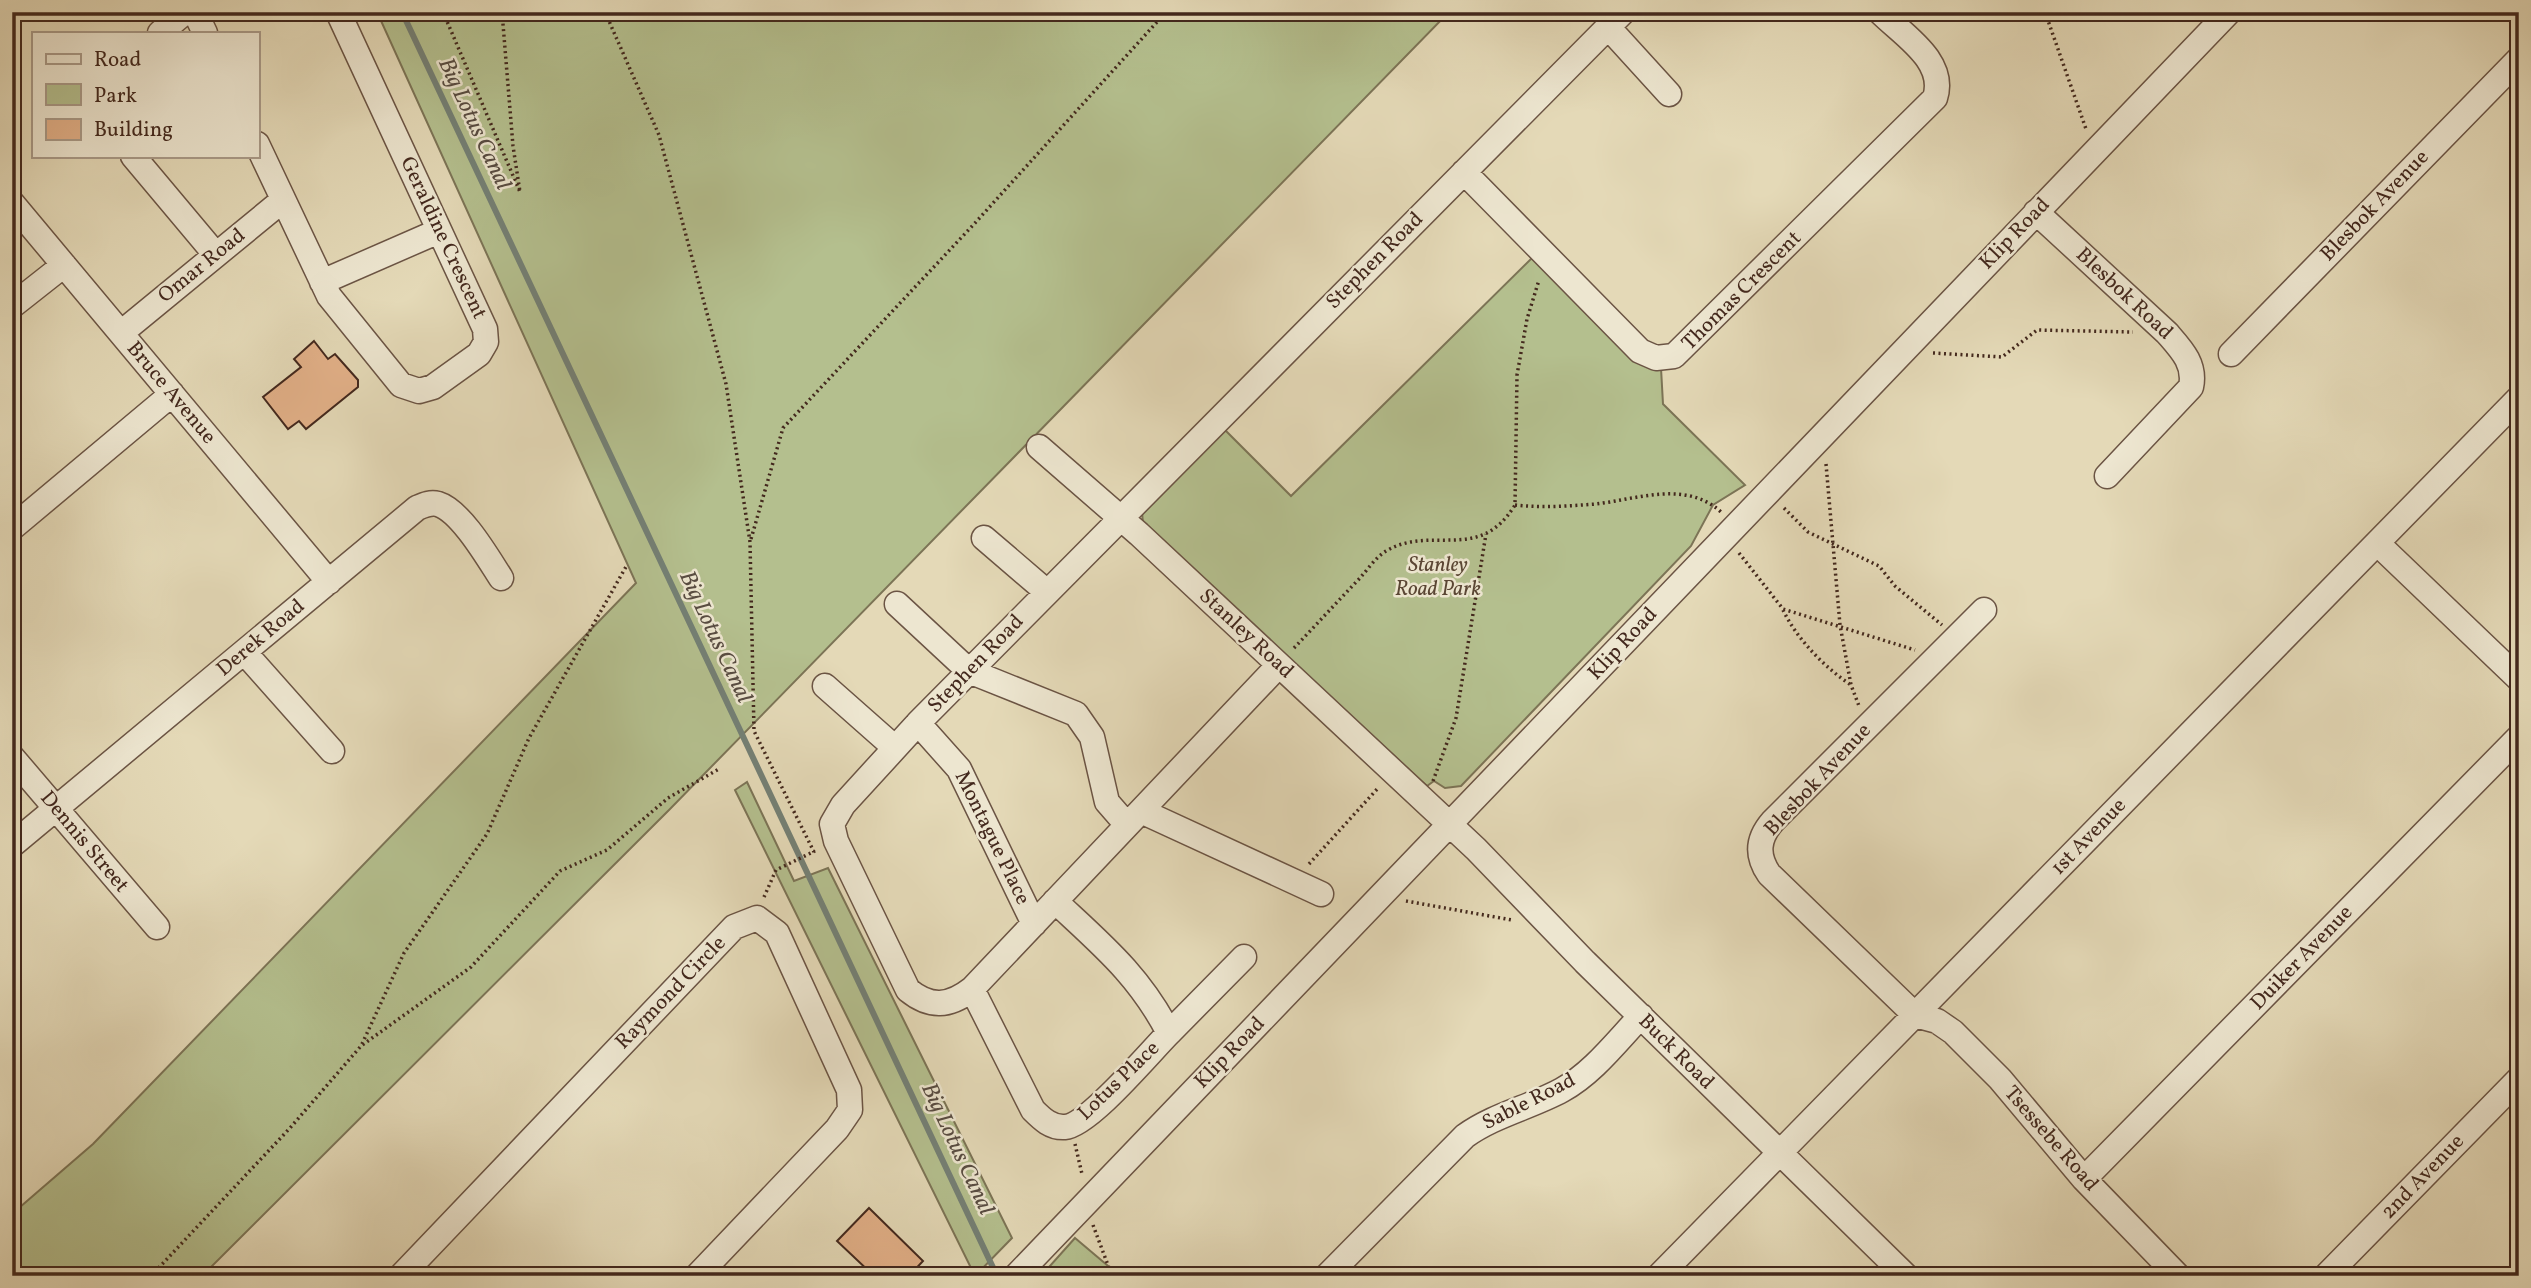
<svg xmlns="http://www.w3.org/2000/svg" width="2531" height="1288" viewBox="0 0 2531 1288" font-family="Vollkorn,serif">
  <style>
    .green { fill: #b4bf8e; stroke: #7c7456; stroke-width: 2 }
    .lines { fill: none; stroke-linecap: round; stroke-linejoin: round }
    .stream { stroke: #748075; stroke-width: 6 }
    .building { fill: #e2b088; stroke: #43281d; stroke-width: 2 }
    .minor-casing { stroke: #6b5444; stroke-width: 27 }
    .path { stroke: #43281d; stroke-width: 3.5; stroke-dasharray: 2 3.5; stroke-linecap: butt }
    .minor { stroke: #ede6d0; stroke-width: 24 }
    .labels { text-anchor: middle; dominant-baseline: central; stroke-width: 5; stroke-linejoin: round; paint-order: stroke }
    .street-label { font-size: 21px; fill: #43281d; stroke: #ede6d0 }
    .park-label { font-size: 21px; font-style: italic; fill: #5a4634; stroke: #ede6d0 }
    .water-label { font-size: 23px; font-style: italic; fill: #584c42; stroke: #ede6d0 }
  </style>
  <rect width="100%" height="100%" fill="#e4d9b7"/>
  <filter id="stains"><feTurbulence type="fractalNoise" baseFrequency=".00286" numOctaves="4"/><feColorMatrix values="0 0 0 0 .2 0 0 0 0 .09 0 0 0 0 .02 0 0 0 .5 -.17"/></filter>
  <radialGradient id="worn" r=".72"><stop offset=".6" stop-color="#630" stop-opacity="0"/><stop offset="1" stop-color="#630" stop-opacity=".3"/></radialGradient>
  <path class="green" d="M377 12H1449L669 810 202 1276H12V1214L93 1144 636 583Z
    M1535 255 1661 368 1663 404 1745 485 1713 505 1691 546 1461 786 1445 788 1434 781 1427 786 1151 534 1143 523 1142 512 1222 427 1291 496Z
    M747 782 794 881 828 868 1012 1238 975 1276 735 790Z
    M1075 1238 1120 1276H1041Z"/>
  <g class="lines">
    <path class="stream" d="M402 12 997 1276"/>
  </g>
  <path class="building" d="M314 341 328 359 335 354 358 380V387L306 429 299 421 288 429 263 397 301 367 294 359Z
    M869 1208 923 1261 909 1276H874L837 1241Z"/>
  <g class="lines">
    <defs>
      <path id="minor" d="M195 12 205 33
        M1608 27 1669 94
        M160 33 185 12
        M257 144 329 296 401 385 419 391 433 387 479 354 486 342 485 329 338 12
        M133 156 216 255
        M1464 172 1640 351 1656 358 1674 356 1935 98C1947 61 1903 35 1880 12
        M12 203 329 582
        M2036 212 2167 333C2181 349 2196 364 2191 387L2107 476
        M322 282 439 231
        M12 306 64 265
        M121 333 283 200
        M2231 354 2519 59
        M1039 447 1139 534 1476 849 1585 962 1906 1276
        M12 528 172 394
        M984 538 1047 592
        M2377 543 2519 679
        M897 604 969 671 1076 714 1092 737 1107 802 1127 825
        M1984 610 1773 821C1758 838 1756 855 1769 874L1915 1015 1937 1021 1953 1032 2000 1079 2084 1179 2178 1276
        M245 653 332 751
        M1279 665 972 989C949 1007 930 1008 908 990L836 841 832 824 843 805 918 723 1623 12
        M825 686 894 747
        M918 723 959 769 1034 924
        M12 757 157 927
        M1141 811 1321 894
        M12 845 417 508C424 505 430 502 438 504 461 511 488 558 501 578
        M972 989 1033 1110C1042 1119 1051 1128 1065 1127 1089 1125 1149 1053 1169 1033 1139 975 1102 945 1055 901
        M1169 1033 1244 957
        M2084 1179 2519 737
        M401 1276 734 927 757 918 777 933 849 1090 850 1110 837 1129 697 1276
        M1016 1276 2229 12
        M1327 1276 1465 1136C1494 1115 1531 1107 1562 1090 1593 1073 1617 1041 1641 1016
        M1659 1276 2519 398
        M2326 1276 2519 1079"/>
    </defs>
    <use href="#minor" class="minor-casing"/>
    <path class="path" d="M443 12 520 192 513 146 502 12
      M605 12 659 135 726 384 750 542 754 731 814 852
      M2045 12 2086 129
      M1933 353 2002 357 2037 330 2133 332
      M1826 464 1840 625 1851 685 1859 706
      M1515 505C1543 508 1569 506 1596 504 1638 499 1686 480 1721 512
      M1784 508 1808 532 1879 566 1895 586 1942 625
      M751 539 783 428 975 223 1166 12
      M1739 553 1783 609 1915 650
      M1783 610C1797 639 1824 667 1851 685
      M1294 648C1316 625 1338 601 1360 578 1368 569 1376 557 1386 551 1432 524 1479 564 1515 505L1517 375 1527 319 1539 280
      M1433 781 1456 718 1486 534
      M1309 864 1379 787
      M764 897 776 870 815 851
      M1406 901 1512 920
      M362 1044 404 953 487 834 529 738 627 565
      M1075 1144 1082 1174
      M1093 1225 1112 1276
      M151 1276 290 1128 361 1046 471 967 560 871 607 850 668 798 719 769"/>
    <use href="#minor" class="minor"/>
  </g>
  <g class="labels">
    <g class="street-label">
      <text transform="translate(2375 206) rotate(-46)">Blesbok Avenue</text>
      <text transform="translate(2015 234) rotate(-46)">Klip Road</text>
      <text transform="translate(443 238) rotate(65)">Geraldine Crescent</text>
      <text transform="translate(1375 261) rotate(-45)">Stephen Road</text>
      <text transform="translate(202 266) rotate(-39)">Omar Road</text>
      <text transform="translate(1742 291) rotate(-45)">Thomas Crescent</text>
      <text transform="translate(2124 294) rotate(43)">Blesbok Road</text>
      <text transform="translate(171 393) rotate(50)">Bruce Avenue</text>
      <text transform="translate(1246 634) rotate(43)">Stanley Road</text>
      <text transform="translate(261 638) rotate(-40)">Derek Road</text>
      <text transform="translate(1623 644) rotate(-47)">Klip Road</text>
      <text transform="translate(976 664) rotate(-46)">Stephen Road</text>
      <text transform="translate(1818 780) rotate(-47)">Blesbok Avenue</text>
      <text transform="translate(2089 837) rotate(-46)">1st Avenue</text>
      <text transform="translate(992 838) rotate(64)">Montague Place</text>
      <text transform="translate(84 842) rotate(50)">Dennis Street</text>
      <text transform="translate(2302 958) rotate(-46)">Duiker Avenue</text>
      <text transform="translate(671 993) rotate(-46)">Raymond Circle</text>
      <text transform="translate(1676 1052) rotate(45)">Buck Road</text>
      <text transform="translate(1230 1053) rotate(-46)">Klip Road</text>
      <text transform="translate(1119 1081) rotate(-44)">Lotus Place</text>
      <text transform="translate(1529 1102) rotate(-27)">Sable Road</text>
      <text transform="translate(2051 1139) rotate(49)">Tsessebe Road</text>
      <text transform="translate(2423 1177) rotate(-46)">2nd Avenue</text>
    </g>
    <g class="park-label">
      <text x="1438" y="565">Stanley<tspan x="1438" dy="24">Road Park</tspan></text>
    </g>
    <g class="water-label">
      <text transform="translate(474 124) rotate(65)">Big Lotus Canal</text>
      <text transform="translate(715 637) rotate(65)">Big Lotus Canal</text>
      <text transform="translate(957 1149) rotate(65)">Big Lotus Canal</text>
    </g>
  </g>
  <rect width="2531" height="1288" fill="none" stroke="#e4d9b7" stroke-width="42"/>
  <rect x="14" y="14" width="2503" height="1260" fill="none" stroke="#43281d" stroke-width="3.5"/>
  <rect x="21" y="21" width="2489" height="1246" fill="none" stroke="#43281d" stroke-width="2"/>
  <rect x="32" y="32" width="228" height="126" fill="#ede6d0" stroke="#a99a88" stroke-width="2"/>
  <rect x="46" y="54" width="35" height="10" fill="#ede6d0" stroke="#a99a88" stroke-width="2"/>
  <text x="94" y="66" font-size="21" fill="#43281d">Road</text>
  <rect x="46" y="84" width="35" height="21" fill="#b4bf8e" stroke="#a99a88" stroke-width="2"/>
  <text x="94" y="102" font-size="21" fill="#43281d">Park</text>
  <rect x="46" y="119" width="35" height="21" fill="#e2b088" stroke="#a99a88" stroke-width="2"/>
  <text x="94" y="136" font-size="21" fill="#43281d">Building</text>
  <rect width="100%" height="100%" filter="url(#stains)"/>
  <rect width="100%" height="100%" fill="url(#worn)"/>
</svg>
